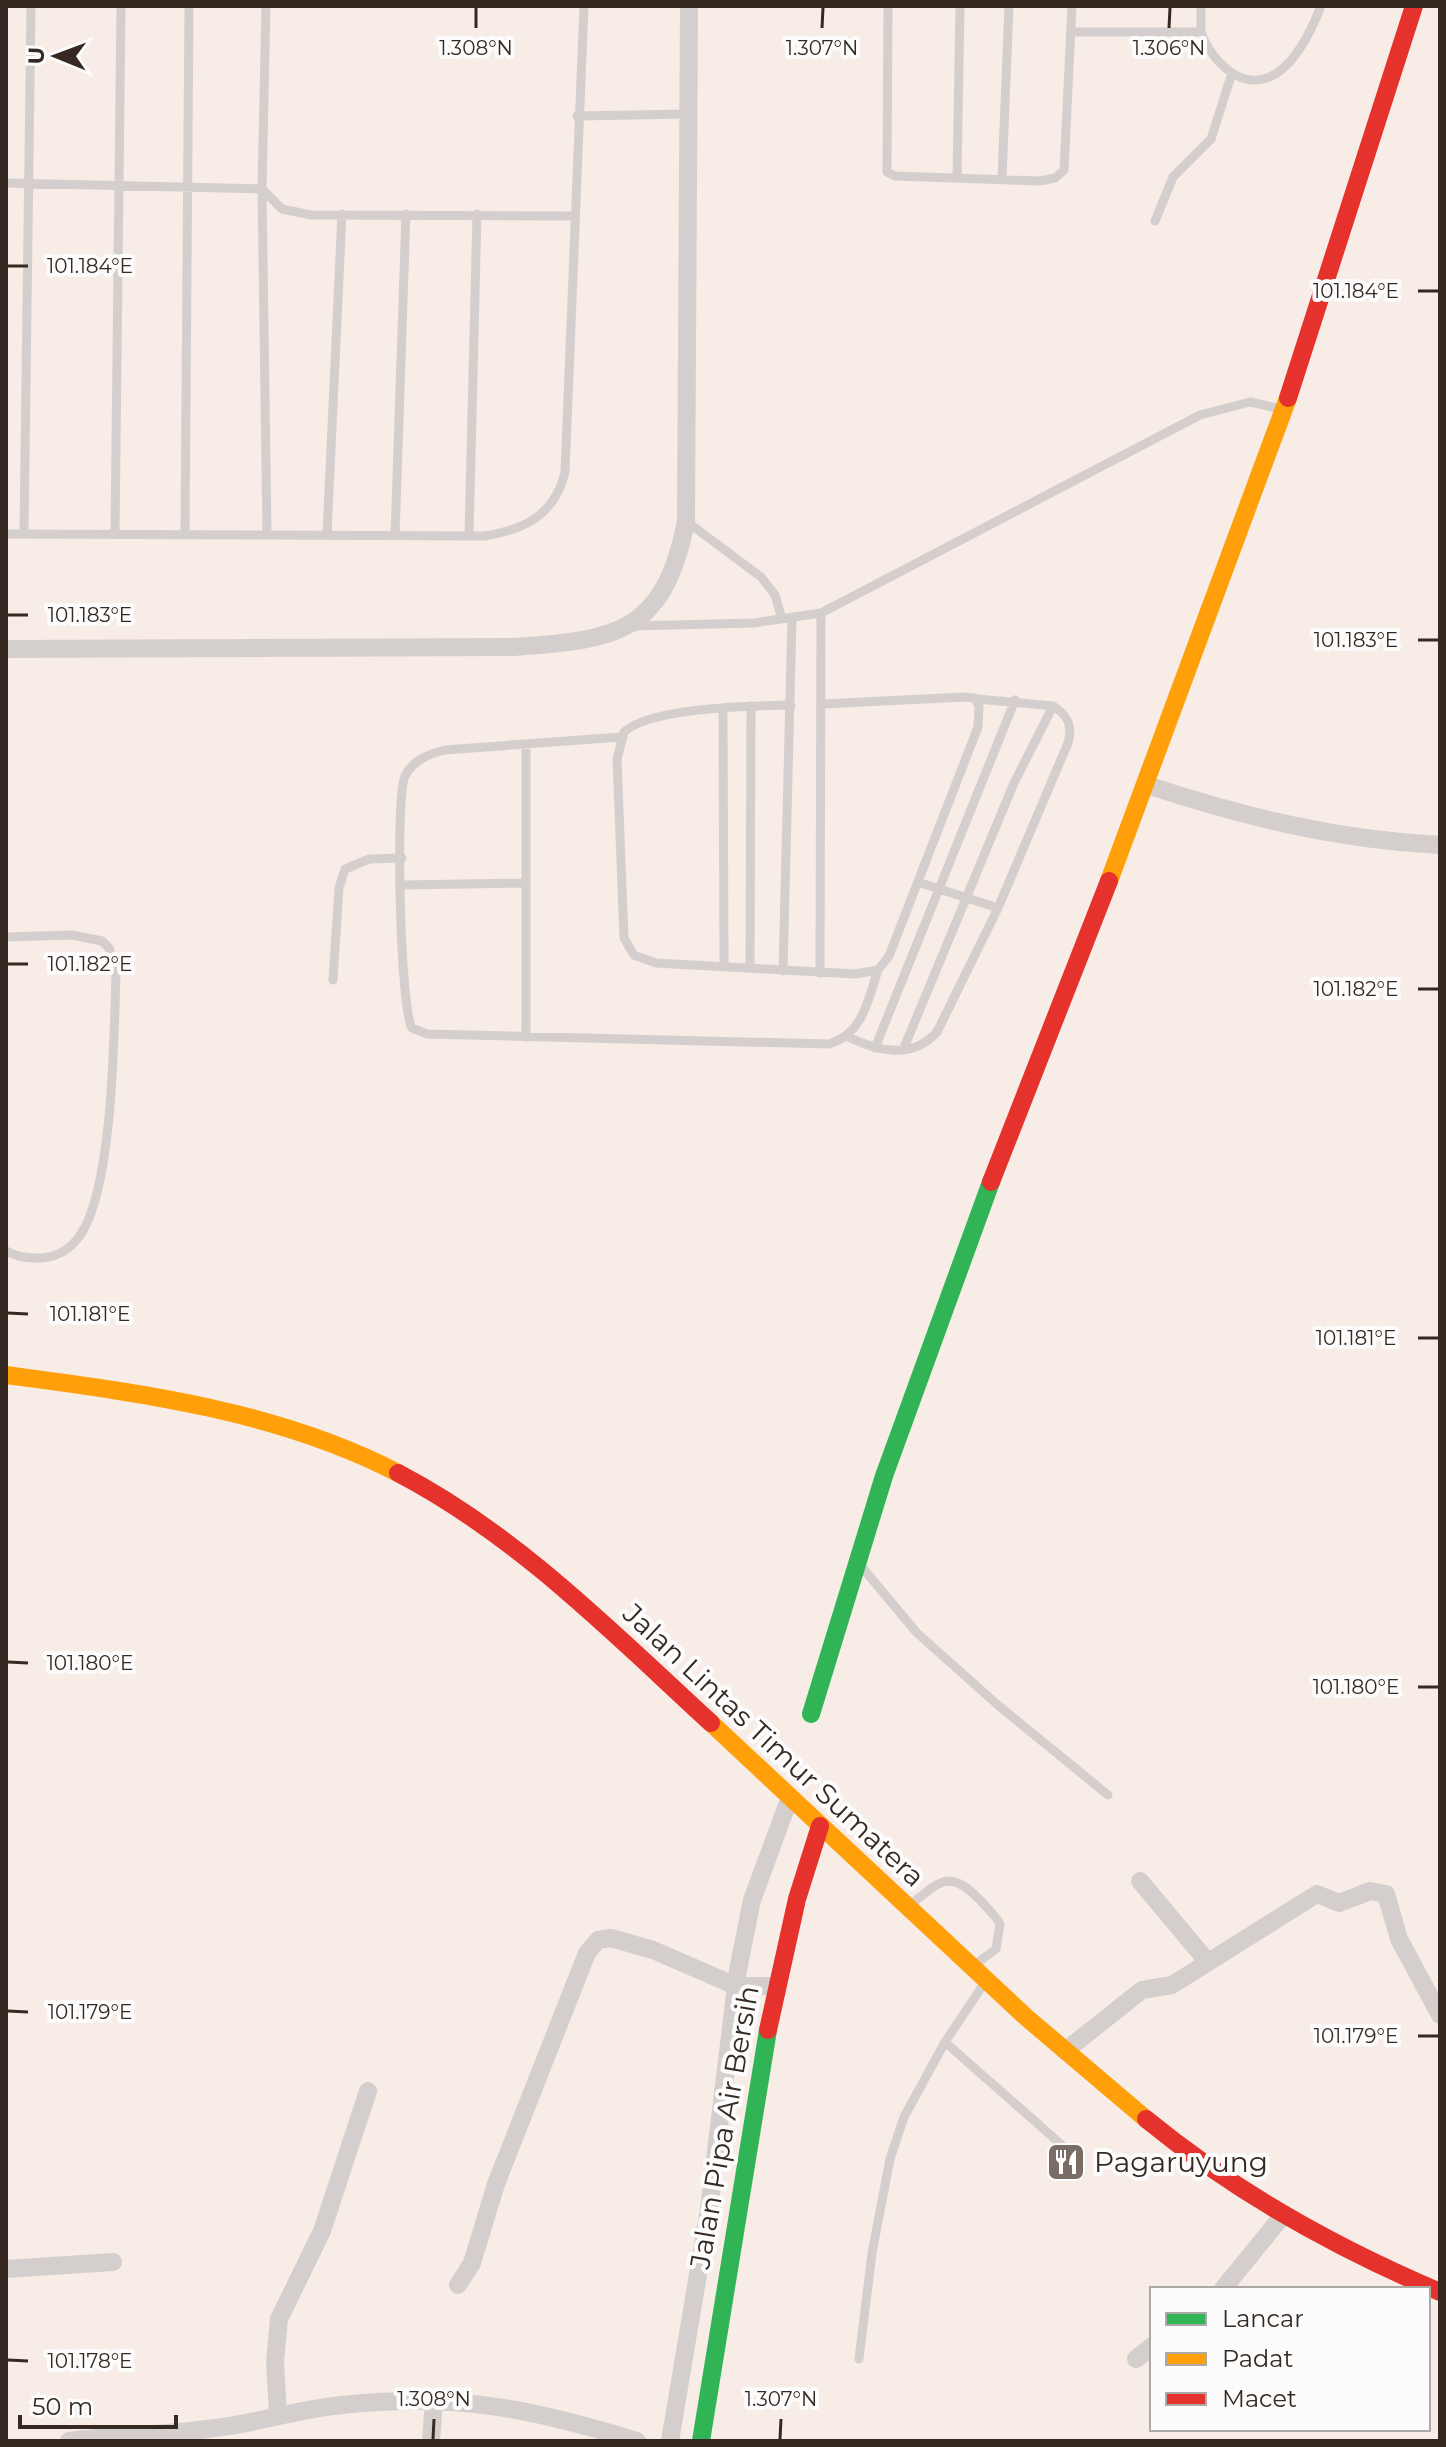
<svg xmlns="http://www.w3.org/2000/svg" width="1446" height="2447" viewBox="0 0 1446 2447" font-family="Montserrat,sans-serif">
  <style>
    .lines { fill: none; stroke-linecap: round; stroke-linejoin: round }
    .lane { stroke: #d4cfcd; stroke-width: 9 }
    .street { stroke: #d4cfcd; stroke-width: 18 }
    .fast { stroke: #30b455; stroke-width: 18 }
    .slow { stroke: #ff9f0a; stroke-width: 18 }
    .jam { stroke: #e5322d; stroke-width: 18 }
    .ticks { fill: none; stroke: #352921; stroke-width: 3 }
    .labels { text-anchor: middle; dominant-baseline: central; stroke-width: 8; stroke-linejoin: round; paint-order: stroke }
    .street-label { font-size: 28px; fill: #352921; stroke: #fcfcfc }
    .poi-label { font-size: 28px; fill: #352921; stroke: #fcfcfc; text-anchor: start }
    .ticks-label { font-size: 20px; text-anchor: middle; fill: #352921; stroke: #fcfcfc; stroke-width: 8; stroke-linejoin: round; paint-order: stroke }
  </style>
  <rect width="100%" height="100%" fill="#f7ece6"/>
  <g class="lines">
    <path class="lane" d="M266 6 262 189 267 534
      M888 6 887 172 895 176 1040 181 1055 178 1064 170 1072 6
      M1072 32H1201V6
      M1201 32C1211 61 1243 95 1277 73 1298 59 1312 29 1321 6
      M577 116 688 114
      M957 177 960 6
      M1002 178 1009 6
      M6 183 262 189 282 209 311 215 574 216
      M1155 221 1173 177 1211 139 1232 73
      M686 521 761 577 775 595 782 619
      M24 533 31 6
      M6 534 484 536C524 530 555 515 565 472L584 6
      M115 534 121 6
      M185 534 189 6
      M327 534 342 214
      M395 535 406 214
      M469 536 477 214
      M632 626 754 623 821 613 1200 415 1250 402 1281 409
      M791 705C753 706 651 707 624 732L617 759 624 938 634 955 656 963 855 974 878 970 889 956 978 727 979 706 975 698 964 697 823 704
      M723 709 724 964
      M621 737 445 750C429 754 413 760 405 776 395 797 400 1008 412 1028L427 1034 829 1044C863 1034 868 1000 878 970
      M918 882 998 908 1068 743C1073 726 1068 715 1053 706L977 699
      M402 885 526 883
      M6 937 72 935 102 941 109 948 116 974C114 1035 113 1185 81 1234 70 1250 55 1259 35 1258 25 1258 15 1256 6 1251
      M750 967 751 706
      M783 971 792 619
      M820 973 821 613
      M333 980 339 888 345 869 369 859 402 858
      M526 1037V744
      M848 1037C878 1051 912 1060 937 1032L998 908
      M875 1048 1015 700
      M903 1050 1014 783 1053 706
      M861 1566 917 1633 999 1706 1108 1795
      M914 1902C942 1879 951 1871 979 1899 986 1907 995 1915 1000 1924L996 1949 977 1963
      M945 2042 1072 2154
      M859 2359 872 2253 890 2159 904 2117 945 2042 983 1985"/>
    <path class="street" d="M6 649 514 647C616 640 664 634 686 521L689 6
      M1147 785C1244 817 1338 840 1440 845
      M1140 1881 1207 1961
      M1065 2051 1142 1990 1172 1985 1317 1894 1339 1903 1370 1891 1386 1894 1399 1939 1440 2015
      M6 2269 113 2262
      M458 2285 472 2263 496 2184 587 1953 598 1940 611 1938 653 1950 736 1986H777
      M1223 2289 1284 2214
      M1136 2359 1152 2346
      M278 2414 275 2362 279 2319 322 2231 368 2091
      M69 2441C118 2435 167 2435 215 2428 258 2423 299 2409 342 2405 455 2393 529 2408 637 2441
      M431 2441 434 2400
      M670 2441 709 2209 738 1970 752 1900 790 1797"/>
    <path class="fast" d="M811 1714 884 1476 991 1182
      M701 2441 768 2030"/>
    <path class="slow" d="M1109 881 1288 398
      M6 1375C140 1393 276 1410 398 1473
      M711 1723 1027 2018 1146 2119"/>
    <path class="jam" d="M1288 398 1414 6
      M991 1182 1109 881
      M398 1473C517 1535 613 1633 711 1723
      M768 2030 797 1899 820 1826
      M1146 2119C1235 2192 1334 2247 1440 2292"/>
  </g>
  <path class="ticks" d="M476 28V8M822 28 823 8M1169 28 1170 8M8 266H28M1418 291H1438M8 615H28M1418 640H1438M8 964H28M1418 989H1438M8 1313 28 1314M1418 1338H1438M8 1662 28 1663M1418 1687H1438M8 2011 28 2012M1418 2036H1438M8 2360 28 2361M433 2439 434 2419M780 2439 781 2419"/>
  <defs>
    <symbol id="restaurant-square" viewBox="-11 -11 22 22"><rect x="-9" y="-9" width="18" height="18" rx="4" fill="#796d66" stroke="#fcfcfc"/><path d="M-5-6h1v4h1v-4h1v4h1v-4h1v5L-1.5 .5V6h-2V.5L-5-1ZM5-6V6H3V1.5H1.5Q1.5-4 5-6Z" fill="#fff"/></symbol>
  </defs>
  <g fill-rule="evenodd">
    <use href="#restaurant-square" x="1044" y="2140" width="44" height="44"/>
  </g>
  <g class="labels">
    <g class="street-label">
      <text transform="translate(774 1745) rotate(43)">Jalan Lintas Timur Sumatera</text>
      <text transform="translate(724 2127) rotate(-80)">Jalan Pipa Air Bersih</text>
    </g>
    <g class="poi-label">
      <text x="1094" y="2162">Pagaruyung</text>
    </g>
  </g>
  <g class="ticks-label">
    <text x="476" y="55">1.308°N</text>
    <text x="822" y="55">1.307°N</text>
    <text x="1169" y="55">1.306°N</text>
    <text x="90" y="273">101.184°E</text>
    <text x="1356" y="298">101.184°E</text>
    <text x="90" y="622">101.183°E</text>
    <text x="1356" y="647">101.183°E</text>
    <text x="90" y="971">101.182°E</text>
    <text x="1356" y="996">101.182°E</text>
    <text x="90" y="1321">101.181°E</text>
    <text x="1356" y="1345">101.181°E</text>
    <text x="90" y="1670">101.180°E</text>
    <text x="1356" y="1694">101.180°E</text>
    <text x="90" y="2019">101.179°E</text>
    <text x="1356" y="2043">101.179°E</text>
    <text x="90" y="2368">101.178°E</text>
    <text x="434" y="2406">1.308°N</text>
    <text x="781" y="2406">1.307°N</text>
  </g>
  <rect width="1446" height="2447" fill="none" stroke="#352921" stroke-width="16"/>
  <rect x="1150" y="2287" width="280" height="144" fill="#fcfcfc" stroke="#aca8a4" stroke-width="2"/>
  <rect x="1166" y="2313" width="40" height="12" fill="#30b455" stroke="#aca8a4" stroke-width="2"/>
  <text x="1222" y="2327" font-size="24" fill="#352921">Lancar</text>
  <rect x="1166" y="2353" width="40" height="12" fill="#ff9f0a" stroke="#aca8a4" stroke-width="2"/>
  <text x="1222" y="2367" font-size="24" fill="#352921">Padat</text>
  <rect x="1166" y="2393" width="40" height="12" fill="#e5322d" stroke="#aca8a4" stroke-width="2"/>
  <text x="1222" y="2407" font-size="24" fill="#352921">Macet</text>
  <g transform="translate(56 56) rotate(271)" stroke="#fcfcfc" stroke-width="6" paint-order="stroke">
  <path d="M0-6L14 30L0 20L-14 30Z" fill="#352921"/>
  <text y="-12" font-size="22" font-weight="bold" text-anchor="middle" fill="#352921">U</text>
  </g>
  <path d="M20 2415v12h156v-12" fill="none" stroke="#352921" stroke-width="4"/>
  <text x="32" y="2415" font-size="24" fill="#352921" stroke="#fcfcfc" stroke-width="6" paint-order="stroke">50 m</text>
</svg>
